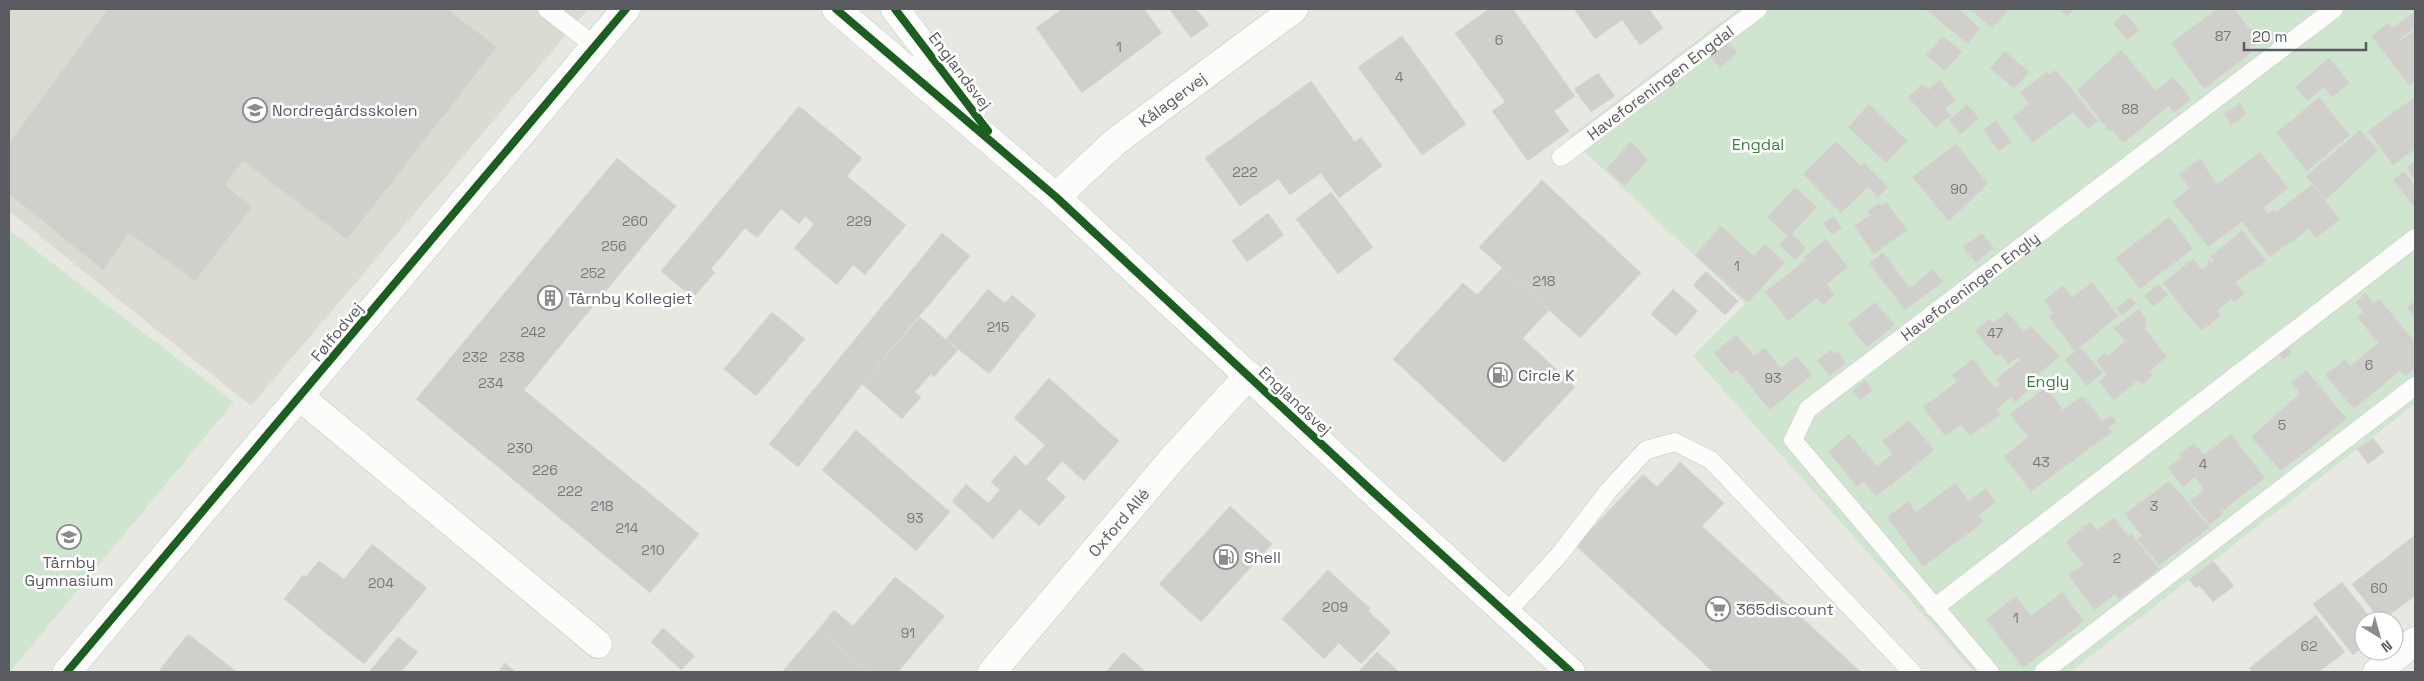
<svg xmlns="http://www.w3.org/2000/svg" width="2424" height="681" viewBox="0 0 2424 681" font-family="'Space Grotesk',sans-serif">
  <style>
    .education { fill: #dcdbd2 }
    .green { fill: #d0e5d0 }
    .building { fill: #d0cfcc; stroke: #d8d7d2 }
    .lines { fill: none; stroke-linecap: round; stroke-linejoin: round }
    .service-casing { stroke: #c5c5c3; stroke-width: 19 }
    .minor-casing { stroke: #c5c5c3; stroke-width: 29 }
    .tertiary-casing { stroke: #c5c5c3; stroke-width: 29 }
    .service { stroke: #fcfcfb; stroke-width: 18 }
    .minor { stroke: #fcfcfb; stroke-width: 28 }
    .tertiary { stroke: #fcfcfb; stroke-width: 28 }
    .cycleway-casing { stroke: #fff; stroke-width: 11 }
    .cycleway { stroke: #1b5e20; stroke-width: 8 }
    .labels { text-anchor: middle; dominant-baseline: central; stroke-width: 5; stroke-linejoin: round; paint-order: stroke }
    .number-label { font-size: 14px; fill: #78797c }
    .street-label { font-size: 16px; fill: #595b60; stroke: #fff }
    .poi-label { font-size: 16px; fill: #595b60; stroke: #fff; text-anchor: start }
    .park-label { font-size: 16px; fill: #388042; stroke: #fff }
  </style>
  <rect width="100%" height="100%" fill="#e8e8e3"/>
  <path class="education" d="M9 9H588L251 406 9 211Z"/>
  <path class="green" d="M1739 9H2415V404L2070 672H1974L1693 356 1745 304 1569 137Z
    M9 230 234 402 10 672H9Z"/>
  <path class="building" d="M108 9H447L497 47 347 240 243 161 225 185 252 207 195 281 129 233 103 270 9 194V143Z
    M1062 9H1144L1162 33 1082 93 1036 28Z
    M1172 9H1196L1209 25 1191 38 1170 10Z
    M1489 9H1513L1575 96 1554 111 1569 131 1528 161 1492 111 1505 102 1455 33Z
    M1574 9H1649L1663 28 1640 45 1622 20 1595 39Z
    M1925 9H1959L1980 29 1968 44Z
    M1970 9H2010L1992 28Z
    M2059 9H2074L2067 16Z
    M2217 9H2234L2259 41 2248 49 2251 53 2204 89 2171 43Z
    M2414 12 2415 27 2400 39 2401 40 2415 30V81L2410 86 2371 36 2388 23 2392 28Z
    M2125 13 2139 30 2127 40 2113 23Z
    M1402 36 1466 124 1422 155 1358 67Z
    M1943 36 1962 52 1945 71 1926 55Z
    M1727 41 1737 53 1720 68 1709 56Z
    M2121 50 2156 91 2173 77 2191 99 2174 113 2169 106 2123 143 2112 130 2110 132 2077 90Z
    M2005 51 2029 72 2014 89 1990 68Z
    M2329 58 2350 83 2332 97 2324 87 2307 101 2295 87Z
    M2056 70 2098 121 2088 129 2073 112 2033 143 2013 117 2029 104 2020 93 2047 71 2050 74Z
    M1598 73 1615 96 1591 112 1574 89Z
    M1940 80 1955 100 1945 109 1951 115 1936 128 1908 97 1922 84 1928 90Z
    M1311 81 1355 142 1361 137 1382 166 1339 198 1321 173 1290 195 1278 179 1240 206 1205 158Z
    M2319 97 2350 135 2307 171 2276 133Z
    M2415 97V149L2393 165 2368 131Z
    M2240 103 2246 114 2231 125 2224 114Z
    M1869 104 1907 141 1886 163 1848 127Z
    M1967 104 1979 118 1961 134 1949 120Z
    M799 106 862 158 847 176 906 225 865 275 853 265 837 285 794 248 814 224 805 216 799 224 781 209 757 238 745 228 711 269 715 272 693 298 661 271Z
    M1996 120 2011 142 1999 151 1983 130Z
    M2360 130 2378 150 2326 200 2306 176Z
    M1631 141 1648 160 1625 186 1606 169Z
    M1836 141 1861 166 1864 163 1888 187 1878 197 1868 187 1841 213 1803 174Z
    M1956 144 1988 184 1949 221 1912 177Z
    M2260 152 2288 188 2264 208 2268 213 2274 209 2276 212 2312 184 2340 219 2316 238 2309 229 2270 257 2242 222 2208 247 2173 202 2189 188 2179 174 2200 158 2217 185Z
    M617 158 676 206 524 390 699 534 650 593 416 399Z
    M2415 161V180L2407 167Z
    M2404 171 2415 186V208L2393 180Z
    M1542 180 1641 273 1580 338 1479 247Z
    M1795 187 1817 207 1792 234 1806 248 1795 260 1779 245 1787 236 1767 217Z
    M1331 192 1373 247 1338 274 1296 219Z
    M1886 202 1907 230 1874 254 1854 226 1870 215 1868 211 1879 203 1881 206Z
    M1268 213 1284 235 1247 262 1232 241Z
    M1834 216 1842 228 1832 235 1823 223Z
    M2169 217 2193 249 2140 289 2115 258Z
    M1721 226 1754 256 1765 244 1785 262 1748 303 1695 255Z
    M2242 230 2266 261 2235 282 2245 294 2234 302 2231 299 2217 311 2221 316 2201 331 2163 283 2193 259 2202 269 2208 265 2207 262 2209 260 2211 263 2214 261 2210 257Z
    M942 233 970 256 862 384 798 467 769 444Z
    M1982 233 1994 248 1976 263 1963 247Z
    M1826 239 1848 267 1827 284 1835 295 1823 305 1817 298 1788 321 1765 292 1805 260 1803 258Z
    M1883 252 1910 288 1933 269 1943 282 1905 310 1869 263Z
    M1502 268 1549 310 1523 338 1575 387 1504 463 1393 359 1463 283 1477 295Z
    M1706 271 1738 301 1725 315 1693 285Z
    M2092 282 2118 316 2075 351 2049 317 2053 313 2044 301 2063 285 2072 298Z
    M2159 284 2168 295 2153 307 2144 296Z
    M988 289 1005 303 1012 295 1036 315 989 374 946 339Z
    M1673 289 1698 311 1676 336 1651 314Z
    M2366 293 2373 303 2379 299 2415 342V368L2405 376 2400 371 2354 409 2325 375 2345 359 2350 366 2378 343 2357 317 2363 312 2356 302Z
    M2130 297 2136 303 2122 316 2116 308Z
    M2415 301V318L2407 307Z
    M1875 302 1895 325 1867 347 1848 324Z
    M2139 309 2146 318 2145 329 2167 357 2149 371 2153 375 2142 385 2138 380 2114 400 2099 382 2107 375 2096 361 2106 352 2108 356 2125 341 2114 328Z
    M772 312 805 339 756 396 724 369Z
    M2007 312 2024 332 2031 326 2060 356 2035 377 2038 382 2015 402 2011 397 1997 409 2001 414 1970 436 1961 425 1945 436 1923 407 1957 382 1952 375 1973 359 1995 388 2000 384 1996 379 2020 360 2018 357 2008 364 2000 354 1997 357 1975 331 1989 319 1993 323Z
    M920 317 958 350 934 377 931 374 915 392 921 397 902 419 862 384Z
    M1736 334 1754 356 1764 347 1781 368 1796 356 1812 375 1770 410 1737 370 1731 374 1714 353Z
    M2284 342 2292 353 2283 360 2275 349Z
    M2080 347 2103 373 2087 386 2065 360Z
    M1831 350 1834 353 1837 351 1846 363 1829 376 1817 360Z
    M2306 370 2347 419 2281 471 2251 437 2300 393 2291 383Z
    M1049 378 1119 441 1084 481 1062 461 1046 479 1066 497 1039 526 1020 509 993 539 952 501 966 484 988 503 1000 490 991 482 1015 455 1026 466 1045 445 1014 418Z
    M1865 380 1873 390 1860 400 1853 391Z
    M2046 387 2063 410 2082 396 2103 421 2111 415 2117 422 2109 428 2112 432 2031 492 2004 456 2028 437 2010 414Z
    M1909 420 1934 450 1893 484V487L1891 485 1876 496 1864 481 1857 486 1828 452 1849 434 1877 466 1893 454 1882 441Z
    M856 430 950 512 916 551 822 470Z
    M2231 434 2265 478 2221 512 2223 514 2210 524 2190 502 2204 490 2195 477 2183 487 2168 468 2181 457 2179 454 2194 443 2204 455Z
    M2373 438 2384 452 2368 464 2357 449Z
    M1680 462 1724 503 1702 526 1861 672H1713L1576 546 1643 474 1657 487Z
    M2169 481 2210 527 2159 565 2137 539 2142 536 2125 514Z
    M1955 483 1969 501 1986 488 1996 502 1979 515 1984 522 1923 567 1887 517 1908 501 1916 512Z
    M1230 506 1272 544 1201 622 1159 584Z
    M2114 517 2128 536 2131 533 2159 569 2119 600 2115 594 2095 610 2068 575 2083 564 2066 542 2090 522 2097 530Z
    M2415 535V596L2381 621 2352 584Z
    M372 544 427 588 364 664 284 599 303 575 306 577 319 561 344 579Z
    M2213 561 2234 586 2213 602 2199 585 2196 588 2189 580Z
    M1328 570 1370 608 1368 611 1391 632 1361 664 1339 643 1324 659 1282 619Z
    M895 577 945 616 898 672H868L818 630 834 610 853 626Z
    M2342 582 2373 621H2364V646L2353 655 2313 604Z
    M2062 592 2084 621 2023 668 1986 619 2016 596 2031 616Z
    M2316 615 2345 652 2319 672H2252L2249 668Z
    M663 628 695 656 681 670 651 642Z
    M818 630 868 672H782Z
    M188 634 237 672H158Z
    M398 637 418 652 401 672H369Z
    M1123 652 1146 672H1106Z
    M1377 652 1399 672H1358Z
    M505 663 516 672H498Z"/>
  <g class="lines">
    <defs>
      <g id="service">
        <path d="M547 9 595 46"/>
        <path id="s1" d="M1561 157 1758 9"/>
        <path d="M1934 608 2415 238"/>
        <path d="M1506 613 1559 555 1609 490 1646 450 1675 442 1711 460 1912 672"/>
        <path id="s2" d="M1990 672 1793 440 1808 409 2334 9"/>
        <path d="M2043 672 2415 386"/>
      </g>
      <g id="minor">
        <path id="s3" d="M1056 197 1115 142 1294 9"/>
        <path d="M300 397 598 644"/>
        <path d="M67 672 626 9"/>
        <path id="s4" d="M992 672 1173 458 1249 375"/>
        <path d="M2377 672 2415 641"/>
      </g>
      <path id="tertiary" d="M836 9 1056 197 1372 491 1571 672
        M895 9 972 110"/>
    </defs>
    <use href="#service" class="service-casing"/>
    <use href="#minor" class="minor-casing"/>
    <use href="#tertiary" class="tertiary-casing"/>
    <use href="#service" class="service"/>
    <use href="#minor" class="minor"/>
    <use href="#tertiary" class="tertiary"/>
    <defs>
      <path id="cycleway" d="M836 9 1056 197 1372 491 1571 672
        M895 9 988 131
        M67 672 626 9"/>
    </defs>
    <use href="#cycleway" class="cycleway-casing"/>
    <use href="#cycleway" class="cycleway"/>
  </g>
  <defs>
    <symbol id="school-ring" viewBox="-11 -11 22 22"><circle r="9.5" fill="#fff" stroke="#8b8c8e" stroke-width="1.5"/><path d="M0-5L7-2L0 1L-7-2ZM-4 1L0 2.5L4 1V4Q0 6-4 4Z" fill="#8b8c8e"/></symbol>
    <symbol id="building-ring" viewBox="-11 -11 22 22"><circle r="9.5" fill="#fff" stroke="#8b8c8e" stroke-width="1.5"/><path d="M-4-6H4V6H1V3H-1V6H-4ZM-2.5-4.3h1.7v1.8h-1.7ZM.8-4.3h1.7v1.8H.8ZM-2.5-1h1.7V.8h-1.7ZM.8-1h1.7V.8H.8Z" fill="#8b8c8e"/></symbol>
    <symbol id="fuel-ring" viewBox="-11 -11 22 22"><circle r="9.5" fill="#fff" stroke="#8b8c8e" stroke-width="1.5"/><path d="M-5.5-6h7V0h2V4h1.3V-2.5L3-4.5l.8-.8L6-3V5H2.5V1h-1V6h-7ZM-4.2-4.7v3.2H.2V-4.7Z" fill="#8b8c8e"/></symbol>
    <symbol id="supermarket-ring" viewBox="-11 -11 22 22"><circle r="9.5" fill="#fff" stroke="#8b8c8e" stroke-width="1.5"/><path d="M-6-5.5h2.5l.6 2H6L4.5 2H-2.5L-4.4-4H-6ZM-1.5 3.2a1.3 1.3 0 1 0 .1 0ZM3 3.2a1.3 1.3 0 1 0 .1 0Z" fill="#8b8c8e"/></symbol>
  </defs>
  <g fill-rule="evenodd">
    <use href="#school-ring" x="241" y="96" width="28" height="28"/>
    <use href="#building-ring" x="536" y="284" width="28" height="28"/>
    <use href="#fuel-ring" x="1486" y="361" width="28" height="28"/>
    <use href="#school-ring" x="55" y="523" width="28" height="28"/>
    <use href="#fuel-ring" x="1212" y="543" width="28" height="28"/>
    <use href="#supermarket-ring" x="1704" y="595" width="28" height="28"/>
  </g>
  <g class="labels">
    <g class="number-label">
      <text x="2223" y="36">87</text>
      <text x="1499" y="40">6</text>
      <text x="1119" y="47">1</text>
      <text x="1399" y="77">4</text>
      <text x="2130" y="109">88</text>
      <text x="1245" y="172">222</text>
      <text x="1959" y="189">90</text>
      <text x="635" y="221">260</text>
      <text x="859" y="221">229</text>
      <text x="614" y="246">256</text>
      <text x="1737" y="266">1</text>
      <text x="593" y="273">252</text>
      <text x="1544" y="281">218</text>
      <text x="998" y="327">215</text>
      <text x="533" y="332">242</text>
      <text x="1995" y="333">47</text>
      <text x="475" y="357">232</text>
      <text x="512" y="357">238</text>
      <text x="2369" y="365">6</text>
      <text x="1773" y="378">93</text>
      <text x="491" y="383">234</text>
      <text x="2282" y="425">5</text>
      <text x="520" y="448">230</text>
      <text x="2041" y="462">43</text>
      <text x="2203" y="464">4</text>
      <text x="545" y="470">226</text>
      <text x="570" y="491">222</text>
      <text x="602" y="506">218</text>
      <text x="2154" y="506">3</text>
      <text x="915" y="518">93</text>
      <text x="627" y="528">214</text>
      <text x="653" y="550">210</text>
      <text x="2117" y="558">2</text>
      <text x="381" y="583">204</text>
      <text x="2379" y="588">60</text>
      <text x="1335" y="607">209</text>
      <text x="2016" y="618">1</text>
      <text x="908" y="633">91</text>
      <text x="2309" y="646">62</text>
    </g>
    <g class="street-label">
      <text transform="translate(960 71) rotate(53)">Englandsvej</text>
      <text stroke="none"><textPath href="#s1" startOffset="124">Haveforeningen Engdal</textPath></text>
      <text stroke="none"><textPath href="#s3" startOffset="152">Kålagervej</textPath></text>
      <text stroke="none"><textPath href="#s2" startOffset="542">Haveforeningen Engly</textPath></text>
      <text transform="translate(337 332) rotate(-50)">Følfodvej</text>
      <text transform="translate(1295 401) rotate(43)">Englandsvej</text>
      <text stroke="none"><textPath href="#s4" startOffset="196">Oxford Allé</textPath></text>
    </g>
    <g class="poi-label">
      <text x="272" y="110">Nordregårdsskolen</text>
      <text x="568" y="298">Tårnby Kollegiet</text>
      <text x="1518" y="375">Circle K</text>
      <text x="1244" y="557">Shell</text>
      <text x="69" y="562" text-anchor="middle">Tårnby<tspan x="69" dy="18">Gymnasium</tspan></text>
      <text x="1736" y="609">365discount</text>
    </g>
    <g class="park-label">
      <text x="1758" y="144">Engdal</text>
      <text x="2048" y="381">Engly</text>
    </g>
  </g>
  <rect width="2424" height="681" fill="none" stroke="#595b60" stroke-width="20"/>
  <g transform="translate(2379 636) rotate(143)"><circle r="24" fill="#ffffff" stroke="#bdbdbf"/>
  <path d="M0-4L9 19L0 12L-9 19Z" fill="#8b8c8e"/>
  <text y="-8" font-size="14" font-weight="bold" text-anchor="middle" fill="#595b60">N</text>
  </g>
  <path d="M2244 42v8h122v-8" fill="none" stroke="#595b60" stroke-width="2.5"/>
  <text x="2252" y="42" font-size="15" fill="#595b60" stroke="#ffffff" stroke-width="4" paint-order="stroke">20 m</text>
</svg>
